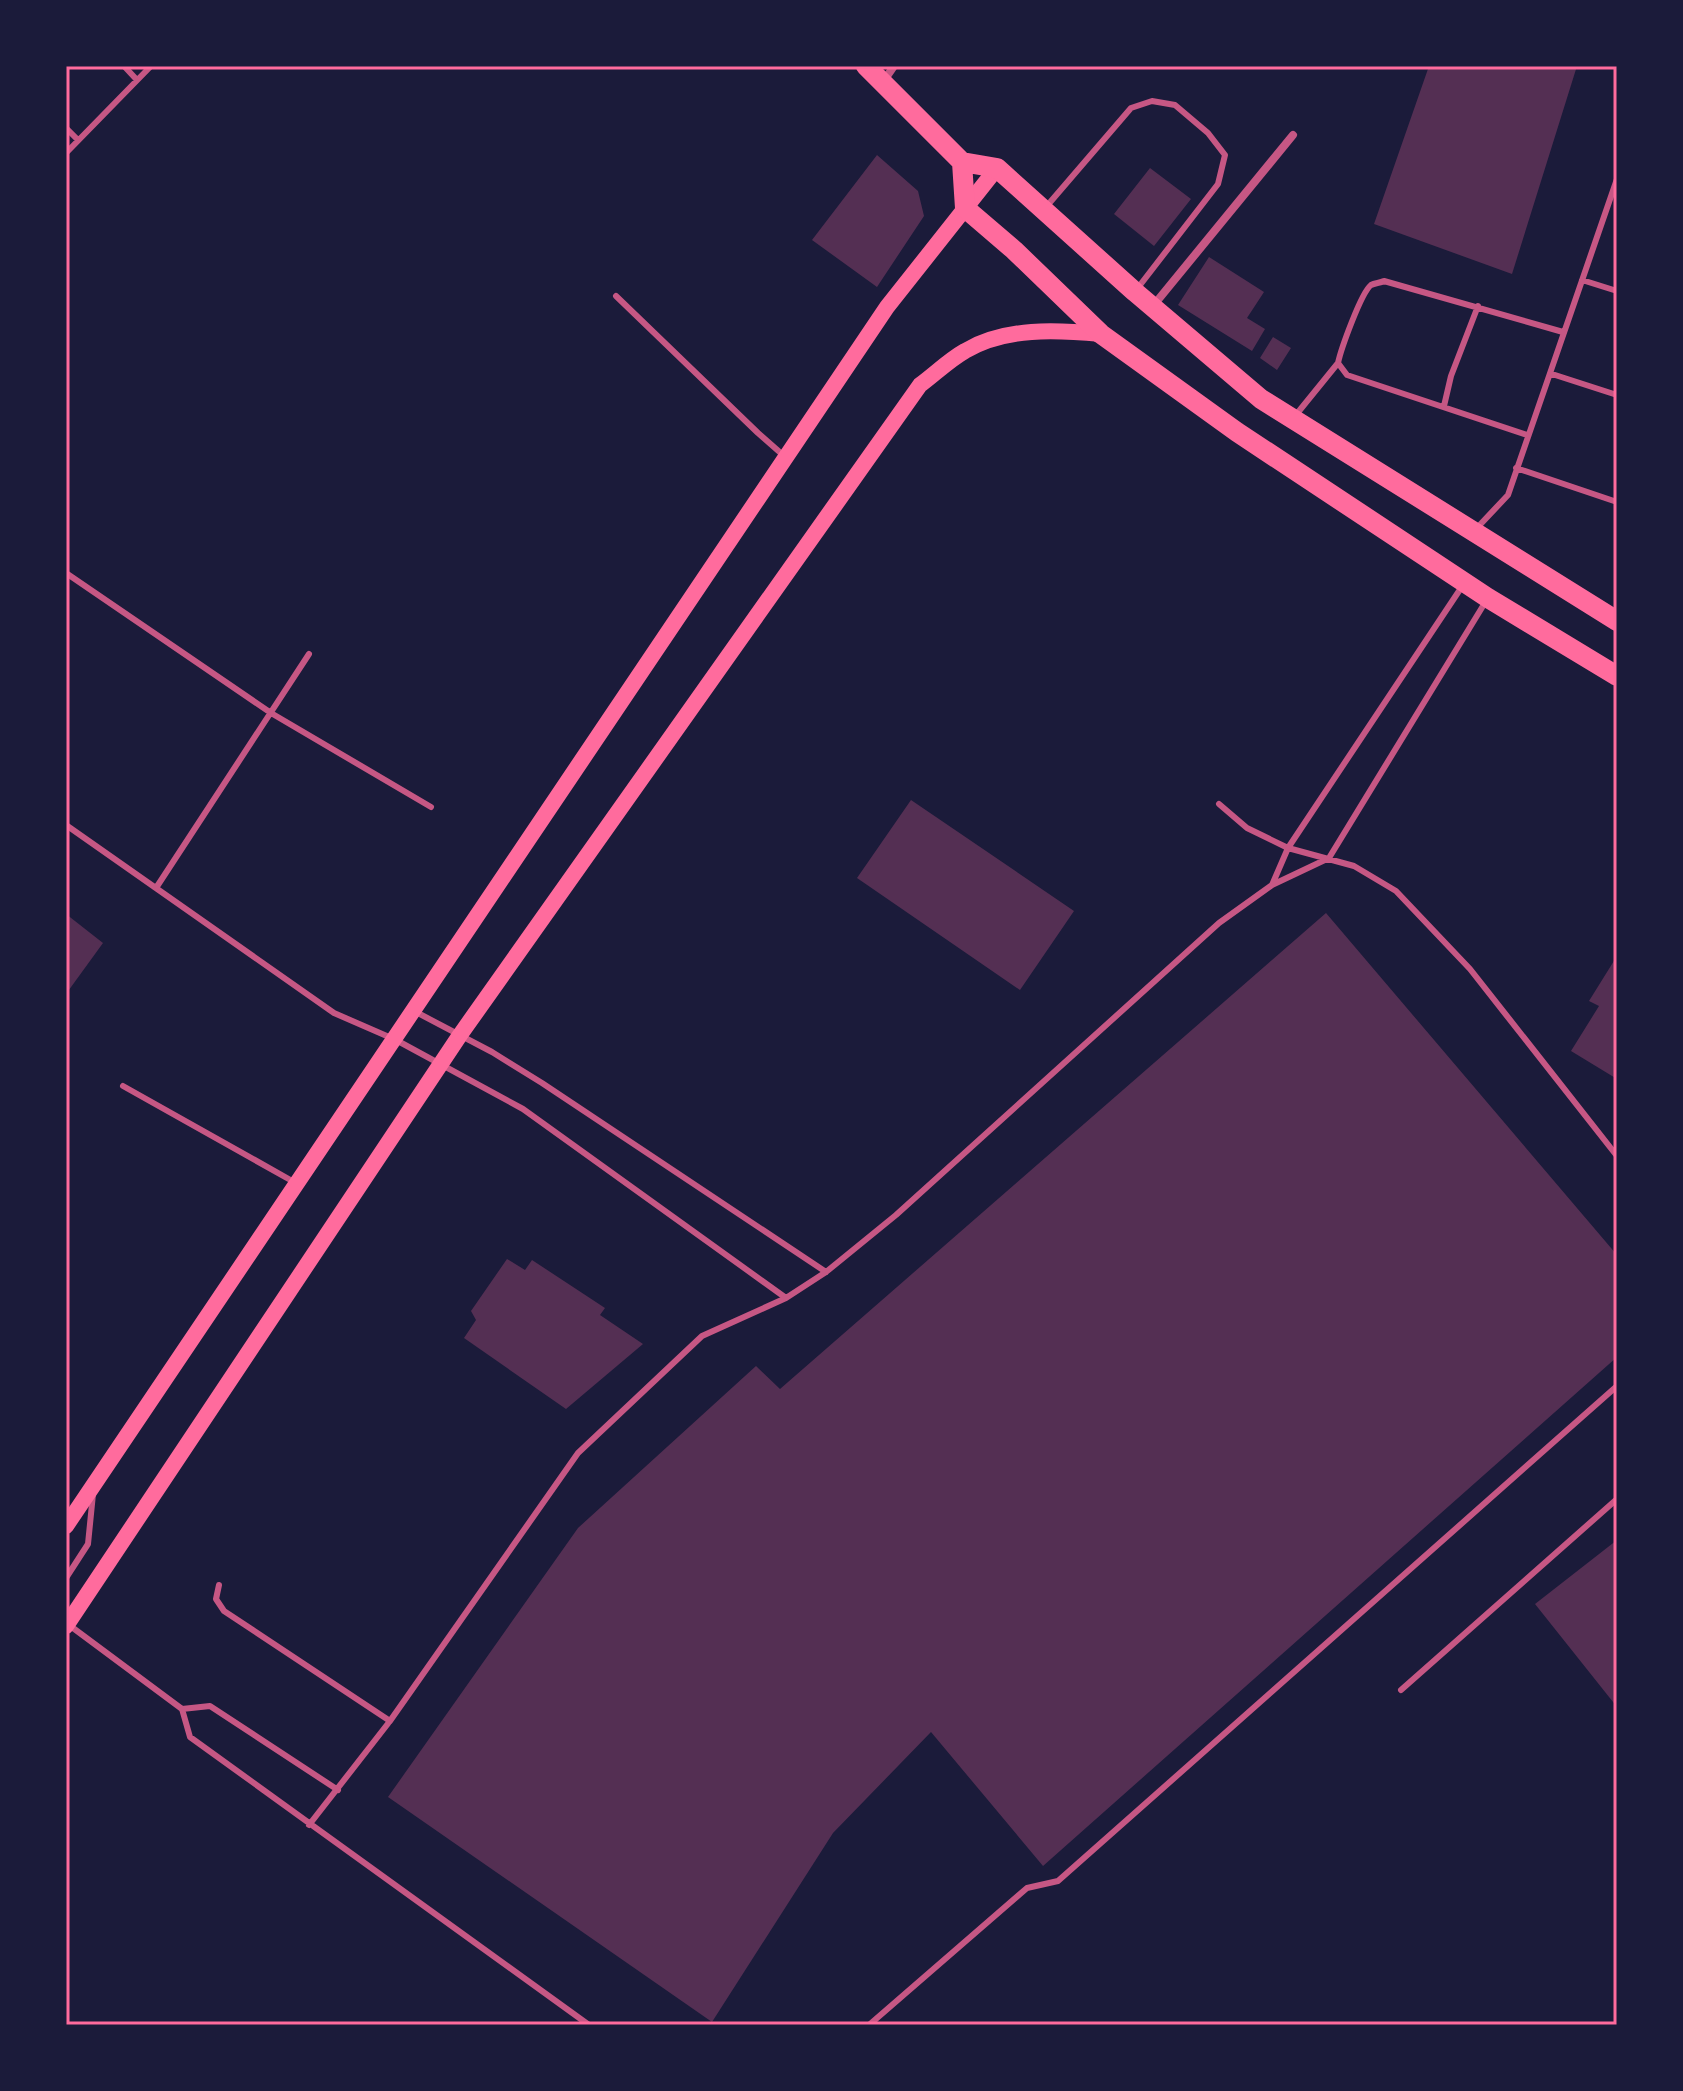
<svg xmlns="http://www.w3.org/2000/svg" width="1683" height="2091" viewBox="0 0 1683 2091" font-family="Barlow,sans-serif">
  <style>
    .building { fill: #542f53 }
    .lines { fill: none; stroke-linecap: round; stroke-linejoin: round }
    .service { stroke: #c65784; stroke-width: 6 }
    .minor { stroke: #c65784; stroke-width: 8 }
    .secondary { stroke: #ff6b9d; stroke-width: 16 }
    .primary { stroke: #ff6b9d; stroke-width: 20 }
    .neatline { fill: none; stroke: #ff6b9d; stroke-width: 3 }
  </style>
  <rect width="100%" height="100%" fill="#1b1b3a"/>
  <path class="building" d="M1429 66H1577L1512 274 1374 224Z
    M877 155 918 191 924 216 877 287 812 240Z
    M1150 168 1191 199 1154 246 1114 214Z
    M1209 257 1264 292 1247 318 1265 329 1252 351 1178 305Z
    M1273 337 1291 348 1277 370 1260 358Z
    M911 800 1074 911 1020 990 857 878Z
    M1326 913 1617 1255V1357L1043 1866 931 1732 833 1833 712 2022 388 1797 578 1528 756 1366 780 1389Z
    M66 914 103 943 66 994Z
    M1617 956V1079L1571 1051 1599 1006 1589 1001Z
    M507 1259 525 1270 532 1260 605 1308 600 1315 643 1344 566 1409 464 1338 476 1320 471 1311Z
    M1617 1540V1707L1535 1604Z"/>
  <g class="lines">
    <path class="service" d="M124 66 137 80
      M66 128 78 140
      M66 153 151 66
      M1046 207 1131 108 1152 101 1175 105 1208 133 1225 155 1218 184 1137 289
      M1582 280 1617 291
      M616 296 758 433 783 455
      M1552 374 1617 395
      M1444 406 1451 376 1478 306
      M1295 416 1338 363
      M1527 435 1347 375 1338 363C1341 349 1361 293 1371 285 1375 283 1380 283 1384 281L1563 332
      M1516 468 1617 502
      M1476 529 1508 495 1617 179
      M66 573 271 713 431 807
      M1219 804 1247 828 1288 848 1354 866 1396 891 1470 969 1617 1156
      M66 825 334 1013 396 1040 523 1109 786 1298
      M1272 885 1288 848 1463 585
      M156 888 309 654
      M414 1011 492 1052 542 1083 826 1272
      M123 1086 294 1182
      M66 1578 88 1544 93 1494
      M219 1585 216 1599 224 1611 390 1721
      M69 1625 182 1709 190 1737 589 2025
      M1401 1690 1617 1499
      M182 1709 210 1706 338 1790
      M309 1825 390 1721 578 1453 702 1336 786 1298 826 1272 896 1215 1219 923 1272 885 1329 858 1486 601
      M869 2025 1027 1888 1058 1881 1617 1386"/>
    <path class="minor" d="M883 82 894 66
      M1153 306 1293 135"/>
    <path class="secondary" d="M66 1526 887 307 997 168
      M66 1626 460 1035 920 385C935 374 949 360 965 351 1005 327 1057 330 1101 334"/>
    <path class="primary" d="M866 66 962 162 997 168 1135 292 1261 399 1617 621
      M962 162 965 208 1014 250 1101 334 1237 432 1488 598 1617 676"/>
  </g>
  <rect width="1683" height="2091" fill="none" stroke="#1b1b3a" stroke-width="136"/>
  <rect x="68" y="68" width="1547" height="1955" class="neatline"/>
</svg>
